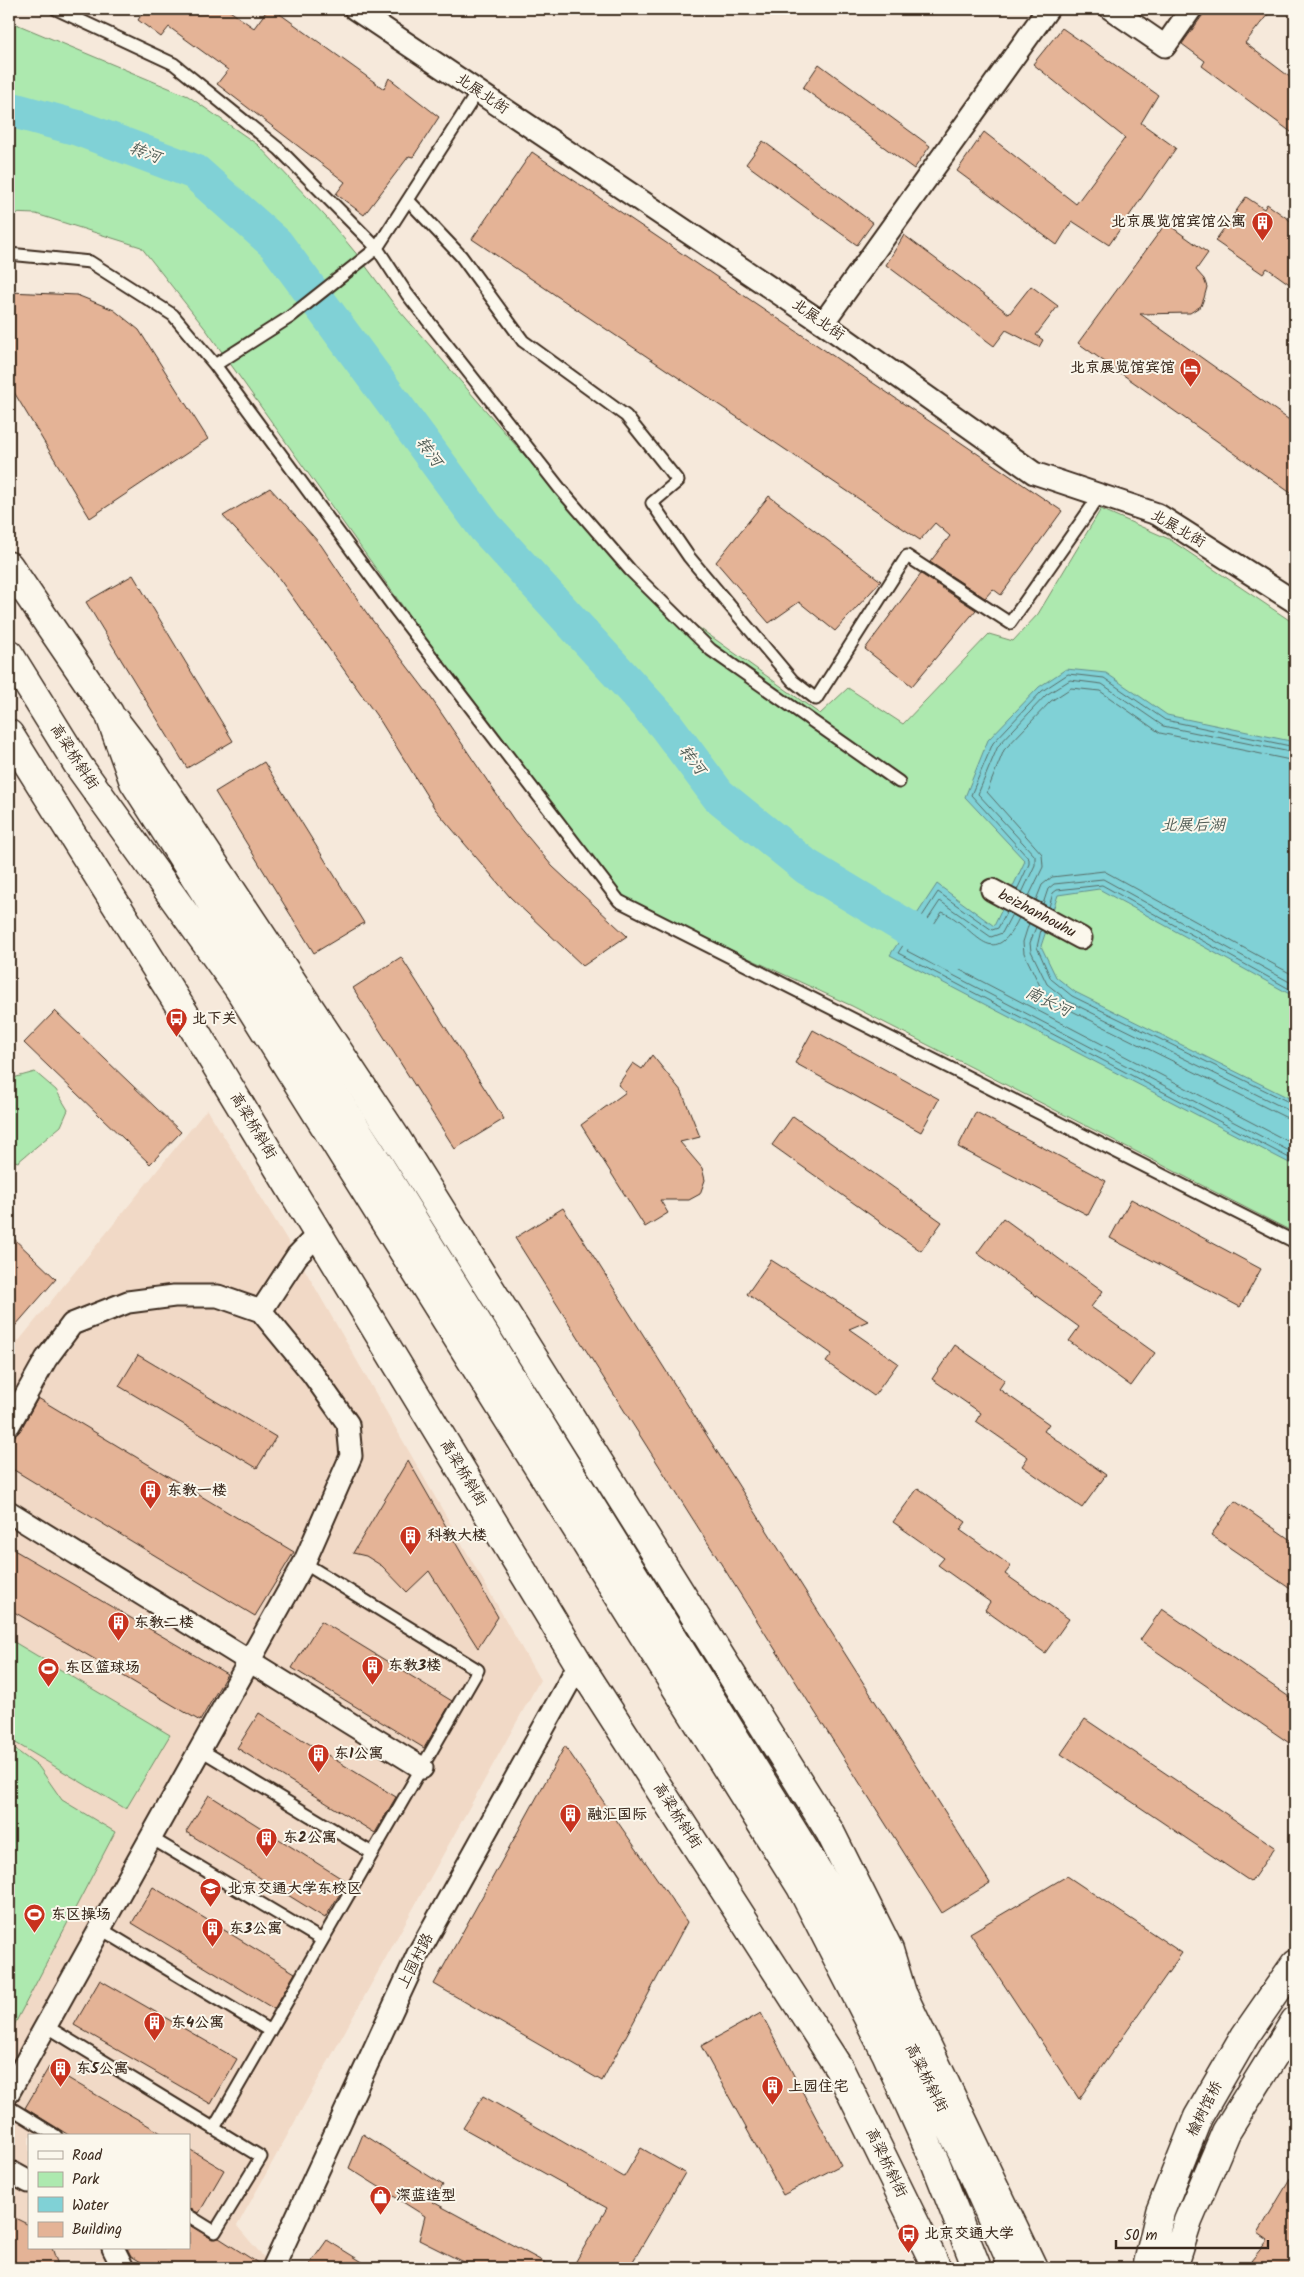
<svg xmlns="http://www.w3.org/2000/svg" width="1304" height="2277" viewBox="0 0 1304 2277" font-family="Kalam,'LXGW WenKai TC',sans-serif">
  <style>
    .built { fill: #f1d9c6; fill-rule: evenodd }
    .green { fill: #ade9af; stroke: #748a66 }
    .water { fill: #80d1d6; stroke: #648e8c }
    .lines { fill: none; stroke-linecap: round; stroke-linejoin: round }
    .shore { stroke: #576d68; stroke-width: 1 }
    .river { stroke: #80d1d6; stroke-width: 36 }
    .building { fill: #e4b396; stroke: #3b2a1e }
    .service-casing { stroke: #3b2a1e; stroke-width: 15 }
    .minor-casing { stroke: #3b2a1e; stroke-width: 25 }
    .tertiary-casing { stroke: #3b2a1e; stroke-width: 31 }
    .secondary-casing { stroke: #3b2a1e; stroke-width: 31 }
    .service { stroke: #fbf7ec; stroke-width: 11 }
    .minor { stroke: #fbf7ec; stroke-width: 21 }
    .tertiary { stroke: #fbf7ec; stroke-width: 28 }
    .secondary { stroke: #fbf7ec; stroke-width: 28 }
    .labels { text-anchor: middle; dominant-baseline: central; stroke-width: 4; stroke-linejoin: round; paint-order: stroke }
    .street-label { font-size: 15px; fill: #3b2a1e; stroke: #fbf7ec }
    .poi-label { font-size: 15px; font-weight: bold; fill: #3b2a1e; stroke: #fbf7ec; text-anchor: start }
    .water-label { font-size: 16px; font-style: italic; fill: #505c55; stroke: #fbf7ec }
  </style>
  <rect width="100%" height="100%" fill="#f6e9db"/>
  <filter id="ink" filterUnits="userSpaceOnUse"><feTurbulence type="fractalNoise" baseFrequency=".02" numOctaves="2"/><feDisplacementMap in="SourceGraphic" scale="10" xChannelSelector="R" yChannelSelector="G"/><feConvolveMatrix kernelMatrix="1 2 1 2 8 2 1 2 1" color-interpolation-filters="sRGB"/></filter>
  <g filter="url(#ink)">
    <path class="built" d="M207 1109 297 1256 540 1680 237 2226 267 2261 263 2268H9V1353ZM29 2136H189V2248H29Z"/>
    <path class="green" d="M9 21 188 96 258 145 326 217 359 257 393 303 632 580 820 714 848 688 903 724 989 634 1013 641 1038 614 1101 509 1169 539 1295 624V1233L852 1006 621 899 497 739 207 331 141 247 36 214 9 213Z
      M35 1072 56 1090 68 1110 61 1126 18 1162 9 1159V1082L13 1078Z
      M9 1639 170 1735 126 1809 9 1739Z
      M9 1745 39 1767 62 1800 115 1832 9 2035Z"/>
    <path class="water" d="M1066 669 1106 673 1167 715 1295 742V997L1099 889 1058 895 1041 946 1056 977 1075 992 1295 1101V1166L890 955 937 884 994 926 1025 861 965 797 988 740 1039 687Z"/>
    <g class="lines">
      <path class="shore" d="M1017 890 1029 864V859L971 795 993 743 1042 691 1068 674 1104 678 1165 720 1295 747
        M1022 893 1035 865V856L978 794 998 746 1046 695 1070 680 1102 684 1163 726 1295 753
        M1029 896 1043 867 1042 854 987 792 1004 750 1051 701 1071 688 1100 691 1160 733 1295 761
        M1036 900 1042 885 1052 877 1104 871 1295 976
        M1043 904 1048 889 1054 884 1103 879 1295 985
        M1049 907 1053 893 1057 890 1102 885 1295 992
        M1007 911 998 928 992 930 938 892 898 953 1295 1161
        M1012 914 1002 933 991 937 940 901 907 951 1295 1154
        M1019 918C991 976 975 924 942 912L918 948 1295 1145
        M1029 923 1023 942 1024 953 1041 988 1064 1007 1285 1117 1295 1119
        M1036 927 1030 943 1031 951 1047 984 1068 1001 1288 1110 1295 1111
        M1041 930 1037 947 1051 979 1072 996 1295 1105"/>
      <path class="river" d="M9 109 78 128 195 172 276 244 485 527 665 724 718 795 807 867 951 954"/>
    </g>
    <path class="building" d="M145 9H227L254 28 268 9H273L384 89 389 78 439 117 413 157 409 156 364 215 336 194 345 182 217 84 228 70 169 27 161 37 138 20Z
      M1207 9H1272L1245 43 1295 81V135L1202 66 1205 61 1182 44Z
      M1062 28 1158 95 1141 123 1176 148 1109 245 1072 221 1057 245 957 171 984 132 1076 204 1125 138 1033 64Z
      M819 64 930 146 914 169 803 88Z
      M763 141 873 223 857 245 746 164Z
      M532 152 1062 511 1001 595 993 589 985 598 930 562 950 536 935 523 920 540 472 239Z
      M1246 197 1264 209 1267 204 1295 224V288L1267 268 1263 274 1215 241Z
      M1166 223 1208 253 1196 270 1204 279 1207 287 1204 298 1201 306 1190 313 1140 314 1295 424V496L1078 343Z
      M904 235 1009 314 1031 286 1058 306 1036 335 1043 340 1039 347 1006 330 994 346 886 265Z
      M9 292 77 295 114 310 139 330 208 439 90 518 9 384Z
      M270 488 321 545 366 612 429 695 514 820 552 866 627 936 583 966 510 897 435 809 381 722 273 570 223 516Z
      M769 496 881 581 835 631 799 602 769 623 716 562Z
      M921 574 976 610 912 686 865 649Z
      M133 575 233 741 187 768 86 602Z
      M264 762 364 923 314 953 215 792Z
      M401 957 504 1119 455 1149 353 988Z
      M55 1011 181 1132 150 1164 24 1043Z
      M813 1030 939 1099 921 1132 795 1063Z
      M652 1055 682 1092 700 1137 680 1142 702 1168 705 1180 700 1194 689 1200H660L668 1213 645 1227 581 1125 626 1092 618 1085 633 1063 642 1069Z
      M976 1112 1106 1181 1088 1215 958 1147Z
      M793 1116 942 1222 921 1251 772 1145Z
      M1131 1199 1261 1269 1240 1307 1110 1238Z
      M563 1208 990 1883 942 1913 515 1238Z
      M1003 1218 1103 1291 1091 1307 1155 1353 1131 1386 1069 1341 1079 1327 977 1253Z
      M9 1234 56 1279 9 1333Z
      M771 1260 868 1321 849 1329 898 1363 874 1396 826 1362 832 1354 747 1294Z
      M955 1345 1005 1380 999 1389 1049 1424 1044 1431 1106 1475 1082 1508 1022 1466 1028 1457 976 1421 981 1413 932 1379Z
      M138 1355 276 1437 257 1468 119 1386Z
      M38 1398 294 1552 255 1616 9 1467V1441L20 1431Z
      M408 1460 498 1617 478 1648 429 1571 407 1592 382 1566 366 1556 353 1553Z
      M918 1488 966 1522 960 1530 1011 1566 1005 1574 1069 1619 1045 1653 985 1610 990 1602 938 1565 944 1558 893 1522Z
      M1235 1501 1295 1543V1592L1211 1535Z
      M9 1547 227 1674 200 1721 9 1609Z
      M1162 1609 1295 1701V1747L1140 1640Z
      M321 1621 452 1701 424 1748 292 1668Z
      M259 1713 396 1797 375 1833 237 1748Z
      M1085 1719 1275 1847 1251 1882 1061 1754Z
      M565 1746 687 1922 602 2081 434 1984Z
      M209 1795 347 1882 325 1918 186 1832Z
      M1067 1876 1182 1953 1079 2099 970 1933Z
      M153 1887 295 1973 274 2009 132 1923Z
      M100 1980 237 2059 211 2104 74 2025Z
      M761 2013 841 2165 783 2195 701 2046Z
      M49 2067 166 2136H70L59 2129 25 2108Z
      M483 2096 624 2177 641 2148 685 2173 629 2268H572L607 2208 463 2128Z
      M363 2134 443 2185 433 2202 555 2268H475L419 2240 425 2216 349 2168Z
      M189 2149 224 2170 199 2213 189 2209Z
      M1295 2171V2268H1258L1251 2261 1268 2240 1258 2233Z
      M9 2215 29 2225V2248H52L59 2268H9Z
      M189 2225 212 2239 219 2238 261 2265V2268H151L131 2256 127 2248H189Z
      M327 2240 372 2268H307Z"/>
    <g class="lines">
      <defs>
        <path id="service" d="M56 9 174 64 279 149 377 248 407 294 561 490 630 570 711 650 899 782
          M408 200 461 256 523 341 626 416 678 481 652 503 689 557 793 681 816 699 907 556 1010 623 1100 495
          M9 254 90 262 173 315 215 365 392 605 619 901 1295 1242
          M215 365 290 317 377 248 478 91
          M201 1750 372 1853
          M151 1838 322 1940
          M101 1929 270 2031
          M46 2026 261 2157 215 2232 189 2216
          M9 2107 56 2136
          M214 2128 478 1670 304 1563"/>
        <path id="minor" d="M355 9 823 323 1034 473 1157 514 1295 602
          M1111 9 1165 46 1191 9
          M823 323 1048 9
          M992 890 1081 938
          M261 1311 297 1256 318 1234
          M9 1425 46 1359 72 1324 128 1302 174 1296H218L261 1311 312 1373 348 1424 351 1456 304 1563 9 2092
          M9 1512 422 1768
          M9 2171 29 2182
          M113 2248 123 2268
          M273 2268 418 1954 579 1664"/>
        <path id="tertiary" d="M115 721 145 760 396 1138 830 1832 889 1950 902 1993 1033 2268
          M9 734 191 1024 579 1664 839 2068 937 2268"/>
        <path id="secondary" d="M9 566 109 713 134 782 372 1153 830 1891 962 2151 1014 2268
          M9 654 78 765 239 989 801 1887 886 2053 936 2164 977 2268
          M1147 2268 1160 2212 1198 2117 1245 2036 1295 1964
          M1173 2268 1188 2221 1226 2132 1295 2021"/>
      </defs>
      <use href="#service" class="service-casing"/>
      <use href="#minor" class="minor-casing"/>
      <use href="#tertiary" class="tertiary-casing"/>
      <use href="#secondary" class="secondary-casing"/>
      <use href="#service" class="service"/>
      <use href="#minor" class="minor"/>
      <use href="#tertiary" class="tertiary"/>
      <use href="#secondary" class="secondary"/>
    </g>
  </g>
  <defs>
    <symbol id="building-pin" viewBox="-11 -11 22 30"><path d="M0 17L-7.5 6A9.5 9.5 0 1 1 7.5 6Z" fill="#c8321e" stroke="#fbf7ec"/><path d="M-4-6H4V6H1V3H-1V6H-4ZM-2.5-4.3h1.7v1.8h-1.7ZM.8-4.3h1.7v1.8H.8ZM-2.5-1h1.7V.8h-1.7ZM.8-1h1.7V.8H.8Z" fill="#fff"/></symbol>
    <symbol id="hotel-pin" viewBox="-11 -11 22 30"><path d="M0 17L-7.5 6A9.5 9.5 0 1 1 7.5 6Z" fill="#c8321e" stroke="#fbf7ec"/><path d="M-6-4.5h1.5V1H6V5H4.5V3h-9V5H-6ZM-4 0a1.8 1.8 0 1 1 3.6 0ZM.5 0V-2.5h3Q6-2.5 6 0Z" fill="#fff"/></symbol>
    <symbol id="bus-pin" viewBox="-11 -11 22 30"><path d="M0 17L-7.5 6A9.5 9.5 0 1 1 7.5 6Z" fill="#c8321e" stroke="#fbf7ec"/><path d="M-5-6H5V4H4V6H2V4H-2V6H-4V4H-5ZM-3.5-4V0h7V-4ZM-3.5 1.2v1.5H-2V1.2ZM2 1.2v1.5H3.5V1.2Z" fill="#fff"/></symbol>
    <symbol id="stadium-pin" viewBox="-11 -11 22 30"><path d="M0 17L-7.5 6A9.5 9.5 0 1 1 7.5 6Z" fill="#c8321e" stroke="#fbf7ec"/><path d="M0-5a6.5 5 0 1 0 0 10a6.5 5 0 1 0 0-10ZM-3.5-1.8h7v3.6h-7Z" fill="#fff"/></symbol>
    <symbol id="university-pin" viewBox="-11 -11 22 30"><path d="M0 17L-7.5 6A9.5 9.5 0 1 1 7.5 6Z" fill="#c8321e" stroke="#fbf7ec"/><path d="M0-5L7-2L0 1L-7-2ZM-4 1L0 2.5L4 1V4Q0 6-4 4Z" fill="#fff"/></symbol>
    <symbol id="shop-pin" viewBox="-11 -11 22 30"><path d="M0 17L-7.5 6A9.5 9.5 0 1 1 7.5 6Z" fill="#c8321e" stroke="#fbf7ec"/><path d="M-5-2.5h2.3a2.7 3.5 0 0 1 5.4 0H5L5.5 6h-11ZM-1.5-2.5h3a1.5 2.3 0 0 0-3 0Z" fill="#fff"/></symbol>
  </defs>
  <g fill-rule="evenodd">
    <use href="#building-pin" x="1250" y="210" width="25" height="34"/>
    <use href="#hotel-pin" x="1178" y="356" width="25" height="34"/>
    <use href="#bus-pin" x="164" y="1006" width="25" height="34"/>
    <use href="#building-pin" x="138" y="1478" width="25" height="34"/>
    <use href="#building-pin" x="398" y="1524" width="25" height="34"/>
    <use href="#building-pin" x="106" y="1610" width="25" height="34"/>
    <use href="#building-pin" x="360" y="1654" width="25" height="34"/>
    <use href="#stadium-pin" x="36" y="1656" width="25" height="34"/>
    <use href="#building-pin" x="306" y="1742" width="25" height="34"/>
    <use href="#building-pin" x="558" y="1802" width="25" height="34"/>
    <use href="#building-pin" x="254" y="1826" width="25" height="34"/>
    <use href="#university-pin" x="198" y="1876" width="25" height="34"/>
    <use href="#stadium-pin" x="22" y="1902" width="25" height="34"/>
    <use href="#building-pin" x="200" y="1916" width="25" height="34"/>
    <use href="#building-pin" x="142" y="2010" width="25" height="34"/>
    <use href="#building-pin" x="48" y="2056" width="25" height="34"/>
    <use href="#building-pin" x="760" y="2074" width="25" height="34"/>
    <use href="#shop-pin" x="368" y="2184" width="25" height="34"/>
    <use href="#bus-pin" x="896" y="2222" width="25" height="34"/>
  </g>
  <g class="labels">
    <g class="street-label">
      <text transform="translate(482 94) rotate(34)">北展北街</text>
      <text transform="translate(818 320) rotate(35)">北展北街</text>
      <text transform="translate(1178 529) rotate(30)">北展北街</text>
      <text transform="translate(74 757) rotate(57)">高梁桥斜街</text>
      <text transform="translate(1037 914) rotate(28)">beizhanhouhu</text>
      <text transform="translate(253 1126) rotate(59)">高梁桥斜街</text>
      <text transform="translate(463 1473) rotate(59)">高梁桥斜街</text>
      <text transform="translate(677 1816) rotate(57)">高梁桥斜街</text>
      <text transform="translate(416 1961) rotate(-63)">上园村路</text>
      <text transform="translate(926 2078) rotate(63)">高粱桥斜街</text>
      <text transform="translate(1205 2109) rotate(-63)">榆树馆桥</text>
      <text transform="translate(886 2163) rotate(64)">高梁桥斜街</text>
    </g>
    <g class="poi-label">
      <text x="1246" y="222" text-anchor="end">北京展览馆宾馆公寓</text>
      <text x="1175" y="368" text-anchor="end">北京展览馆宾馆</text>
      <text x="192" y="1019">北下关</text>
      <text x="167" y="1491">东教一楼</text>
      <text x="427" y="1536">科教大楼</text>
      <text x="134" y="1623">东教二楼</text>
      <text x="388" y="1666">东教3楼</text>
      <text x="65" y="1668">东区篮球场</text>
      <text x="334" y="1754">东1公寓</text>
      <text x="587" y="1815">融汇国际</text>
      <text x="283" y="1838">东2公寓</text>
      <text x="227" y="1889">北京交通大学东校区</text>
      <text x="51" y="1915">东区操场</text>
      <text x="229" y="1929">东3公寓</text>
      <text x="171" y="2023">东4公寓</text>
      <text x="76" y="2069">东5公寓</text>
      <text x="788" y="2087">上园住宅</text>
      <text x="396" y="2196">深蓝造型</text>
      <text x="924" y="2234">北京交通大学</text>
    </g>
    <g class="water-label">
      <text transform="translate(145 153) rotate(21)">转河</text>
      <text transform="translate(429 452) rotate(54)">转河</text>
      <text transform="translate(692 760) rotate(53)">转河</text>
      <text x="1193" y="825">北展后湖</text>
      <text transform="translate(1048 1002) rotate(26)">南长河</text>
    </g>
  </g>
  <rect width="1304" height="2277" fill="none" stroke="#fbf7ec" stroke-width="30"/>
  <rect x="15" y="15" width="1274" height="2247" fill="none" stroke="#3b2a1e" stroke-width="2" filter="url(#ink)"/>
  <rect x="28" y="2134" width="162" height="115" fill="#fbf7ec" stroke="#aea59a"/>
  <rect x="38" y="2151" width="25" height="8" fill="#fbf7ec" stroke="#aea59a"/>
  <text x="72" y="2160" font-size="15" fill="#3b2a1e">Road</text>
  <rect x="38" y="2172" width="25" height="15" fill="#ade9af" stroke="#aea59a"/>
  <text x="72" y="2184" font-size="15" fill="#3b2a1e">Park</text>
  <rect x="38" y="2197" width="25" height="15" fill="#80d1d6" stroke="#aea59a"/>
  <text x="72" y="2210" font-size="15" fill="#3b2a1e">Water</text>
  <rect x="38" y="2222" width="25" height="15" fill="#e4b396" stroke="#aea59a"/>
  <text x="72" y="2234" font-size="15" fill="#3b2a1e">Building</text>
  <path d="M1116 2240v8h152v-8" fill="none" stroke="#3b2a1e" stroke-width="2.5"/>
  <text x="1124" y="2240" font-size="15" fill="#3b2a1e" stroke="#fbf7ec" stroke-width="4" paint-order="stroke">50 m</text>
</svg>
